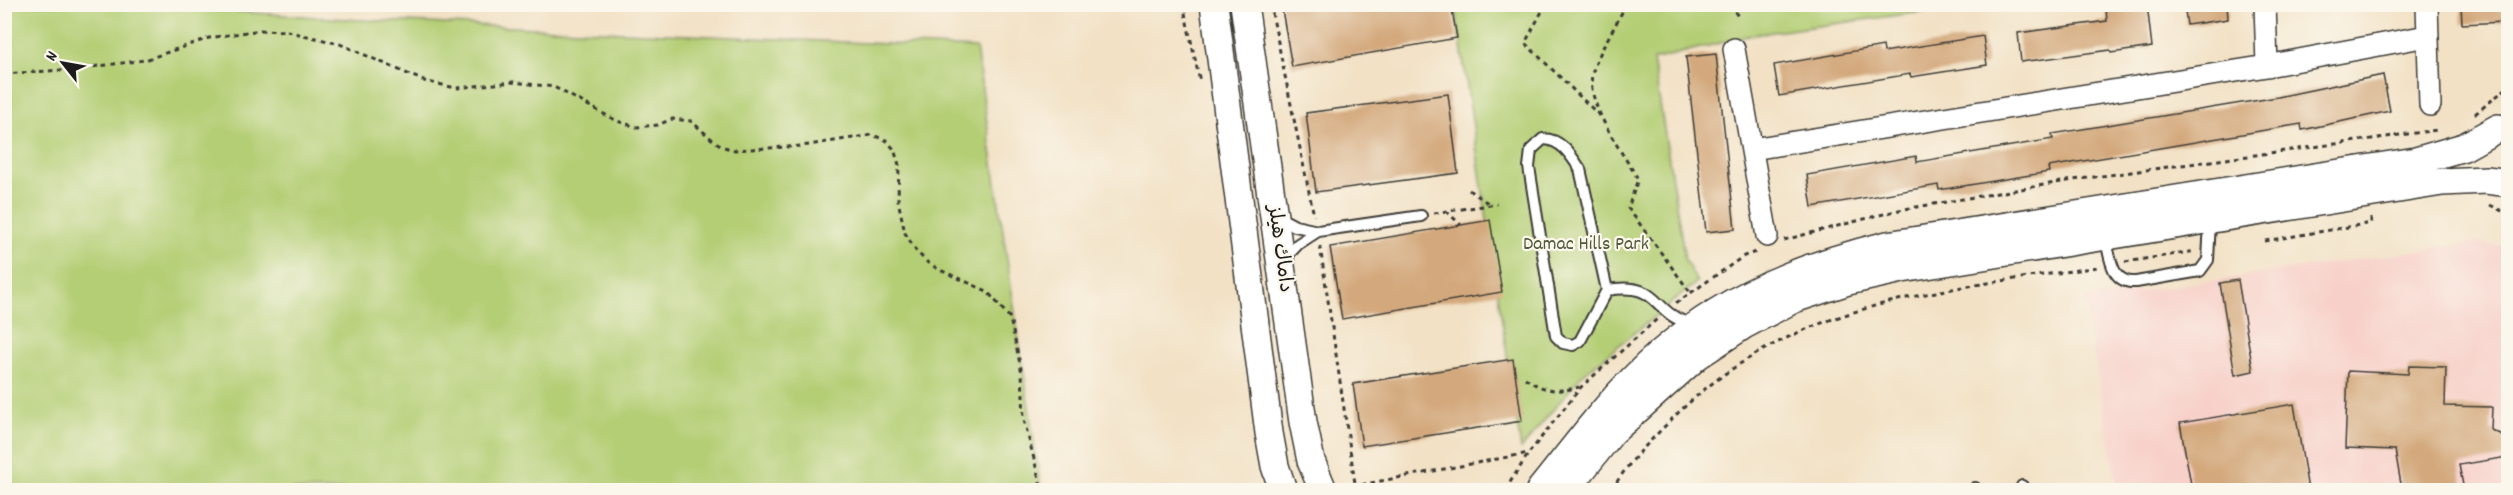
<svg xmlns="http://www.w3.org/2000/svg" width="2513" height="495" viewBox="0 0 2513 495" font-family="Dekko,'Playpen Sans Arabic',sans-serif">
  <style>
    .built { fill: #f7d0c9 }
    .green { fill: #b4ce74; stroke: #687548; stroke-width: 1.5 }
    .building { fill: #d3a87c }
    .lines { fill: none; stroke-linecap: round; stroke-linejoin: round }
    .service-casing { stroke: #3c3a35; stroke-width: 14 }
    .minor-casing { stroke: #3c3a35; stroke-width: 24 }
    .tertiary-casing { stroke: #3c3a35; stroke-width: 30 }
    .path { stroke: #3c3a35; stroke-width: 3; stroke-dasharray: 4.5 4.5; stroke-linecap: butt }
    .service { stroke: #fff; stroke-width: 10 }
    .minor { stroke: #fff; stroke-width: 21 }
    .tertiary { stroke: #fff; stroke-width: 27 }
    .labels { text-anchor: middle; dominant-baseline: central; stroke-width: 4.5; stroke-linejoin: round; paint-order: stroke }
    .park-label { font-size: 20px; fill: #515a3b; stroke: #fbf7ec }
    .street-label { font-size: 20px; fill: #1c1c1c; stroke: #fbf7ec }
  </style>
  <rect width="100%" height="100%" fill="#fbf7ec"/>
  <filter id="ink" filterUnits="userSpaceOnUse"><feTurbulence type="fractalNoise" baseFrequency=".0167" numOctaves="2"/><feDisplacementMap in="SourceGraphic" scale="12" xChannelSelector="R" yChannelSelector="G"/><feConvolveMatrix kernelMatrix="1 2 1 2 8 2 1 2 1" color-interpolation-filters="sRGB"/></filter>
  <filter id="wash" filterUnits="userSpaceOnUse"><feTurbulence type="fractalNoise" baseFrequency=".008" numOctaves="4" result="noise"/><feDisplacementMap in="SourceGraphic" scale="24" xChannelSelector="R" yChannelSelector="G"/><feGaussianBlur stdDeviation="1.35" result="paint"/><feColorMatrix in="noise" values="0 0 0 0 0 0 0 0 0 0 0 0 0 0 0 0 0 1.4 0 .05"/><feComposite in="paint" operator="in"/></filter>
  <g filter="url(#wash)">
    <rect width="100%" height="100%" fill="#f2e1c5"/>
    <path class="built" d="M2471 243 2508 246V490H2118L2084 299Z"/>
    <path class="green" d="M121 4 360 20 976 48 1041 490H5V5Z
      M1455 5H1973L1751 35 1653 60 1685 260 1697 282 1580 377 1521 449Z"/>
    <g id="blocks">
      <path class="building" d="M1281 4H1451L1457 38 1292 67Z
        M2147 4 2152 47 2111 53 2110 50 2021 62 2018 33 2107 21 2106 9Z
        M2184 4H2227L2228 19 2187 25Z
        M2461 4H2503L2504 22 2462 24Z
        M1983 36 1987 65 1911 77 1910 74 1779 96 1774 65 1883 46 1884 52Z
        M1716 54 1735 229 1706 232 1686 57Z
        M2383 75 2390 111 2302 130 2301 124 2048 167 2049 172 1939 190 1938 185 1812 207 1807 175 1916 156 1917 162 2053 139 2052 134 2278 97Z
        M1448 94 1458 173 1316 192 1306 113Z
        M1490 220 1502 292 1342 319 1330 247Z
        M2238 280 2253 371 2235 375 2220 283Z
        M1513 359 1522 421 1362 446 1353 384Z
        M2409 366 2446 367 2445 406 2492 407 2491 430 2504 436 2508 457 2459 465 2464 490H2402L2395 450 2345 448 2348 371 2408 374Z
        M2294 404 2308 490H2192L2180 423Z"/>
    </g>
  </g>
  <g filter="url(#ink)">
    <use href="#blocks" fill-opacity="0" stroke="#3c3a35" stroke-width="1.5"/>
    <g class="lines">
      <defs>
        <path id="service" d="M1543 139C1561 139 1571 155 1580 169L1607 290 1580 341 1573 345 1563 343 1556 336 1529 167 1531 150Z
          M1278 217 1295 226 1318 231 1421 216
          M2105 235C2110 255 2110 284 2136 282L2200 271 2208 260 2210 221
          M1283 260 1298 244 1318 231
          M1607 290C1662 281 1650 313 1691 324
          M2022 486 2023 490
          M1975 488 1976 490"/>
        <path id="minor" d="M2265 4 2267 66
          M2427 4 2430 105
          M1734 49 1767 236
          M1752 149 2267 66 2427 36"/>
        <path id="tertiary" d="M1214 4 1269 433 1275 466 1283 490
          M1244 4 1303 422 1311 461 1323 490
          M1540 490C1571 452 1600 412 1634 378 1705 305 1790 269 1887 245L2416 161 2464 147 2498 128
          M1566 490 1612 432 1697 356 1744 325 1794 299 1848 281 1902 269 2442 182 2486 180 2502 182"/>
      </defs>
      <use href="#service" class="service-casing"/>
      <use href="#minor" class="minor-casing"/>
      <use href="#tertiary" class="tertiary-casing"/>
      <path class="path" d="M1183 4 1200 82
        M1271 4V13
        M1546 4 1525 43 1600 116
        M1626 4C1617 24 1599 51 1593 71 1583 101 1623 153 1638 179L1628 208 1690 292
        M1730 4 1739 18
        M1272 13 1314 216
        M4 74 76 69 145 60 209 38 260 30 287 31 340 44 424 81 456 88 513 82 554 87 617 121 637 127 658 125 672 119 691 121 714 141 724 147 735 150 802 146 872 135 886 140 894 149 899 165 898 200 905 233 916 251 928 263 940 270 987 291 1010 318 1022 373 1024 420 1042 490
        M2475 114 2508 87
        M1469 190 1488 203
        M2490 205 2508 214
        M1446 211 1461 225
        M1434 213 1497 204
        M1784 240 1899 210 2073 180 2437 130
        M2265 241 2371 223V215
        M1320 246 1356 490
        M2125 262 2196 251
        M1676 303 1744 256 1756 252
        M1525 378C1543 391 1558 393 1579 387
        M1344 488 1529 453 1581 387 1657 319
        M2494 489 2508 479
        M1505 490 1529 453
        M1612 490C1626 465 1647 444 1667 424 1786 300 1939 291 2098 267"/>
      <use href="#service" class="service"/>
      <use href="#minor" class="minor"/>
      <use href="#tertiary" class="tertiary"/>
    </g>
  </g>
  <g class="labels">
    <g class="park-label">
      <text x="1586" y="245">Damac Hills Park</text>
    </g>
    <g class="street-label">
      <text transform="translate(1279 249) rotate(82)">داماك هيلز</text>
    </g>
  </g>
  <rect width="2513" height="495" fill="none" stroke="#fbf7ec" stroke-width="24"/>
  <g transform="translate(63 63) rotate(301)" stroke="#fbf7ec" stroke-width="4.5" paint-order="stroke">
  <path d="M0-4.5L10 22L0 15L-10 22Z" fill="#1c1c1c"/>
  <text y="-9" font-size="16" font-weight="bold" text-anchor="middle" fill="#1c1c1c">N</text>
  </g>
</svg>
